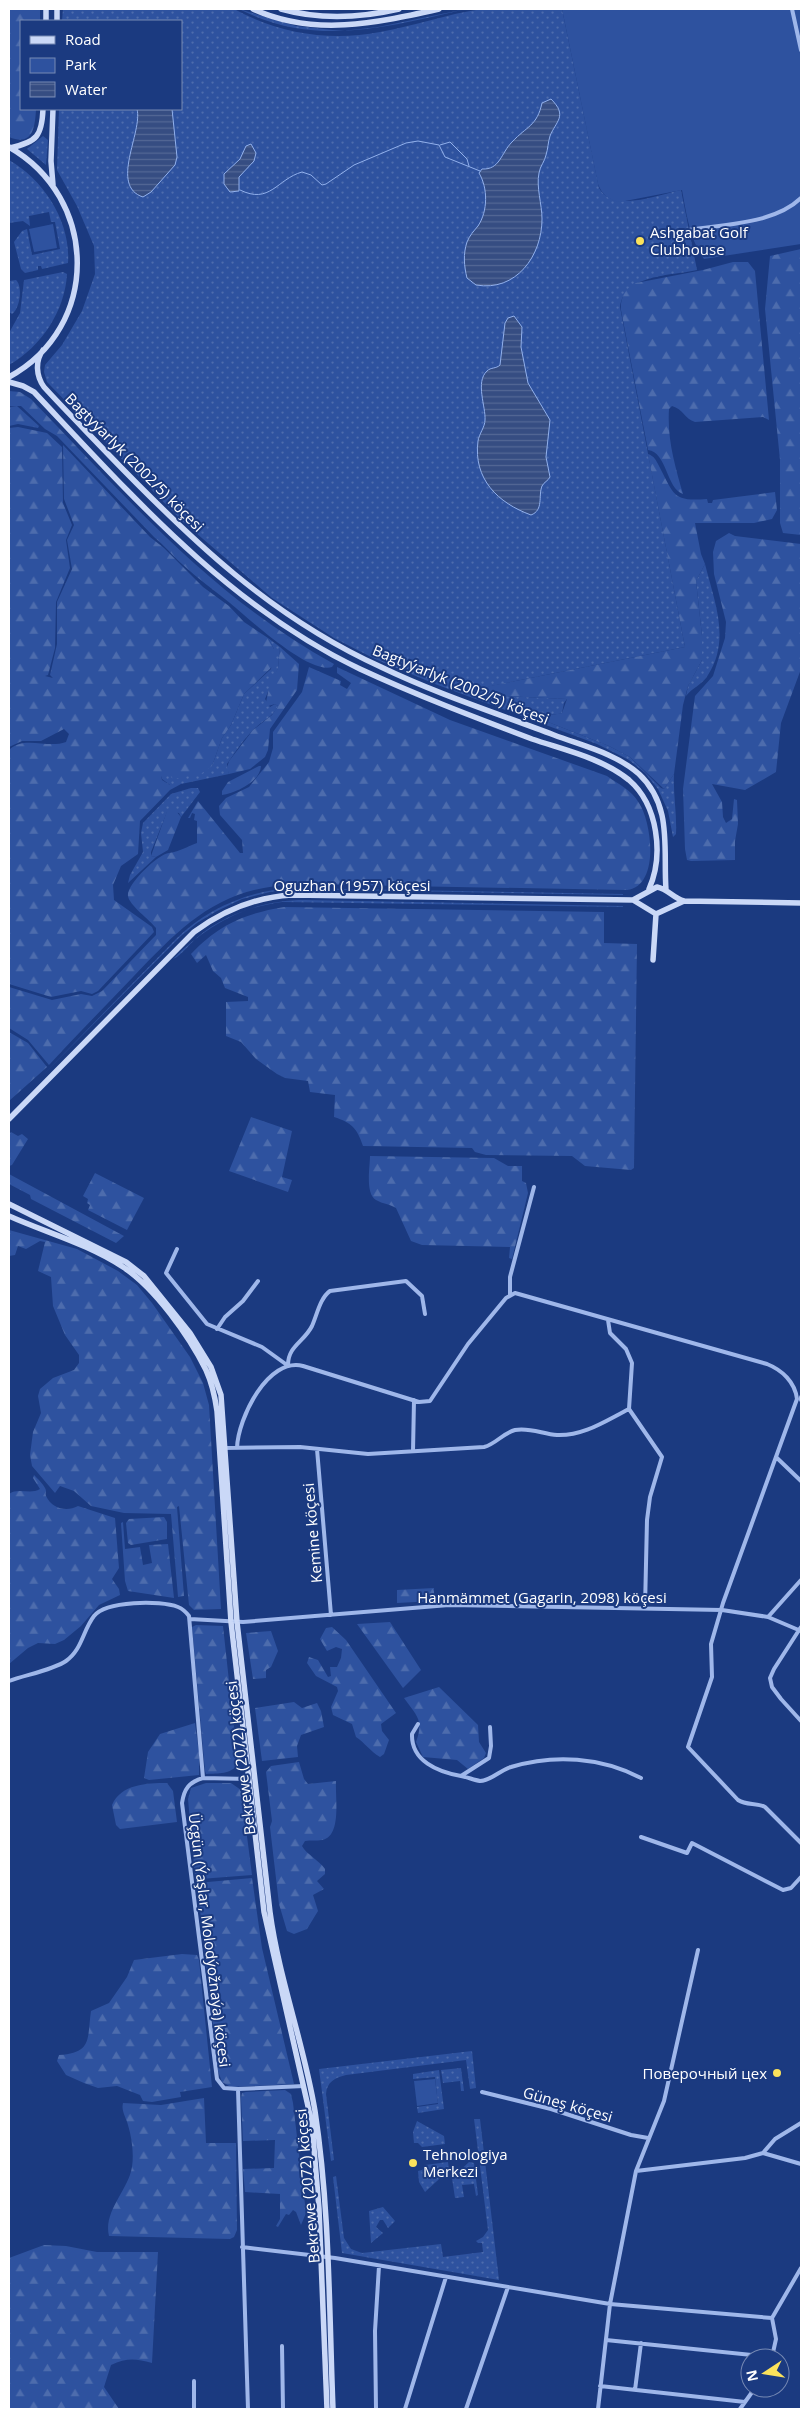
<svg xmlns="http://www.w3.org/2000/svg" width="810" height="2418" viewBox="0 0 810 2418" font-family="'Open Sans',sans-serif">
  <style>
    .grass { fill: url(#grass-dots) }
    .forest { fill: url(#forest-firs) }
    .park { fill: #2e529f }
    .water { fill: url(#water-rules); stroke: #91b0ec }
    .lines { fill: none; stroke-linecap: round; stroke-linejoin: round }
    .stream { stroke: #91b0ec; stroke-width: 1 }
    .street { stroke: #9fb7ea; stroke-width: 4 }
    .secondary { stroke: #cad8f7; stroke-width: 5.5 }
    .poi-dot { fill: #fbe25b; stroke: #1b3a80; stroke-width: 2 }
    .labels { text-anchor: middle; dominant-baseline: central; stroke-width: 4; stroke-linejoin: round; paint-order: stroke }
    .poi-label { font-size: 15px; fill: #fff; stroke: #1b3a80; text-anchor: start }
    .street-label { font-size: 15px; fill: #fff; stroke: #1b3a80 }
  </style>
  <defs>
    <pattern id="grass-dots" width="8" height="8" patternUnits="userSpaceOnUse" patternTransform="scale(1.25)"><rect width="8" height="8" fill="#2e529f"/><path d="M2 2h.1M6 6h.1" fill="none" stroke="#4d6cad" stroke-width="1.8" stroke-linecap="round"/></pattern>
    <pattern id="forest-firs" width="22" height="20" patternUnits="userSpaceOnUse" patternTransform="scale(1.25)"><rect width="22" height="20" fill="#2e529f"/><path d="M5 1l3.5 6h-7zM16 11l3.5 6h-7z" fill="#4d6cad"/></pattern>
    <pattern id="water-rules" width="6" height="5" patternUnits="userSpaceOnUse" patternTransform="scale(1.25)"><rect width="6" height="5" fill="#364d82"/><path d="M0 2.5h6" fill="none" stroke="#546895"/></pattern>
  </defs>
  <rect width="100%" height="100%" fill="#1b3a80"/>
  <path class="grass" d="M63 9H234C278 33 329 42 380 32 414 26 447 14 482 9 508 5 536 9 562 9L599 188C613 213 658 195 681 190L697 270C671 276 624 274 620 307L685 647 476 689 484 695 567 699 564 703 562 713C535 720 528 706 510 707L609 746 630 757 661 788 664 789 674 774C673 794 677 814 676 834L673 837 668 811 658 789 645 773 629 760 597 744 435 684 375 659 334 638 272 598 182 521 47 382 44 372 45 365 62 345 82 311 95 274 94 246 77 206 57 170 59 109H181V21H62Z
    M239 9 296 26 342 31 378 27 466 9C387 27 316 48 239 9Z
    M43 136 48 140 46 165 27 149Z
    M9 160C44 180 71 222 68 263L42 269 41 266H38V270L25 273 21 269 14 242 22 231 27 229 32 255 60 249 55 222H51L49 212 29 216 30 226 23 221 9 223Z
    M63 272 67 274C65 311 41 347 9 365V333L20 313 24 280Z
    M16 280C23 286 20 309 12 314L9 312V281Z
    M705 564C714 601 731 639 708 675 703 684 692 688 686 696L688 686 702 660V636L696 581Z
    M268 638 280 647 278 668 265 699 270 707 275 704 278 706C273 717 262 721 254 729 244 739 235 752 227 764L229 774 181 784 170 790V785L162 779 161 776 212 766 222 738 231 725 244 694 271 669 274 649Z
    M191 788H198L200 792 181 817 179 813 167 812 151 852V856L156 857 128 883 130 875 143 852 141 833 143 823 171 794Z
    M296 888 623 894V895L296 889 270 892 242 899 217 911 197 923 181 936 41 1077 176 939C207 908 252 889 296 888Z
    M305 900 623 906V907L282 902C252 906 222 917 199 936 191 942 181 956 173 959 210 922 252 900 305 900Z
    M472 2051 476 2088 470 2089 466 2060 346 2075C334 2078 327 2082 326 2094L334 2160 331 2161 319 2069Z
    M461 2068 464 2091H461L460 2081 443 2083 441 2070Z
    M439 2070 444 2109 418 2113 417 2107 438 2104 435 2077 413 2079V2074Z
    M474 2119H480L499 2280 342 2253 333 2177 336 2176 344 2238 351 2249 362 2253 441 2244 443 2257 483 2252 482 2243H478L476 2241 483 2237 488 2230Z
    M417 2121 444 2136 445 2144 422 2147 418 2143H414L413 2132Z
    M448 2162 449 2170 425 2192 419 2182 418 2171 422 2170 425 2165Z
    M469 2162 474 2163 478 2195 476 2196 474 2184 462 2185 464 2197 455 2198 452 2178Z
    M383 2207 395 2221 388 2228 383 2220H380L376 2227 383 2233 371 2243 369 2211Z"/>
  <path class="forest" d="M9 9H40V21H21V109H36C35 127 33 147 9 137Z
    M801 249V535L783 533 780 523V460L765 309 770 256Z
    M733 262H748L755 271 769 420 763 417 695 422C685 419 683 409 672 406L669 409C667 439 675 466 683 494 666 488 667 452 648 450L621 310C620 298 625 289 636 283L703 270Z
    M9 391 20 392 31 399C126 497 213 598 334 664L332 667C309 675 248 618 230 603 214 590 197 578 182 564 172 555 165 546 154 537L57 436 45 429 21 406H9Z
    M17 406 39 426 38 428 18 424 9 426V407Z
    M18 427 47 433 62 447 63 503 72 525 66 540 70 568 56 602 55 648 48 675 45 676 53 678 50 675 57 644V602L72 569 67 540 74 525 64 499 63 445 150 537 164 548 203 587 229 606 244 622 268 638 274 649V665L244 694 231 725 222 738 212 766 202 773 174 779 169 776H161L162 780 170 785V790L140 821 138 854 121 866 113 885 114 900 152 927 154 932 98 991 92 994 81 991 51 997 9 984V750C24 735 47 749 66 742L69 734 64 729 41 741H22L9 747V428Z
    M648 454C654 456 656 460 659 466 674 494 672 502 707 499L708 503H712L713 500 775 492 777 510 772 519 754 523H695L701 554 705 564 696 581 702 636V660L688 686 683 705 674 774 664 789 630 757 609 746 510 707 535 715H552L562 713 567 699 484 695 475 689 685 647Z
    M729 533 735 536 801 544V669L781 723 776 772 745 790 712 784 722 802 723 817 726 823 732 819 734 799 737 800 738 824 735 841V860L691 861 687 860 685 849 683 789 695 696 713 676 725 638 726 622 714 574 713 552 716 541Z
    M280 647 299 664 297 690 270 729 268 750 265 757 250 769 229 774 227 768 229 761 253 730 272 715 278 706 275 704 265 707 270 683 278 668Z
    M309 667 341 681 340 685 347 689 351 683 337 673V667L450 720 607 776C619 785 631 789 639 803 652 823 660 886 627 890L296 884C218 888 184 924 133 977 105 1006 76 1036 49 1065L28 1040 9 1028V987L52 1000 81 994 92 996 102 991 156 935V928C150 920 129 905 128 896 126 885 158 854 169 853 181 851 186 847 197 843V821L194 820 195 814 192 813 190 818H188L198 801 240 853H243L242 840 220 815 219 806 226 798 249 787 269 762 273 748V732L302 692Z
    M259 766H261C260 782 236 793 222 795V791L228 782Z
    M171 810 176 811 181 817 168 850 156 857 151 856 167 811Z
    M284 907 604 912V943L637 944 634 1168 631 1170 585 1166 572 1156 486 1155 475 1152 472 1148 363 1146C357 1128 352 1123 334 1117L335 1095 310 1092 308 1081 285 1078 277 1074 256 1059 241 1042 226 1036V1002L248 1001V997L225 988 221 978 213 971 206 955 197 963 191 954C220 924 244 914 284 907Z
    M9 1032 28 1043 47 1067 9 1101Z
    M251 1117 292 1131 282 1177 292 1180 288 1192 229 1171Z
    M11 1132 18 1136 22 1134 28 1139 12 1165 9 1166V1134Z
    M370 1156 494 1158 508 1166H522V1181L526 1183 528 1193 512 1259 509 1258 510 1247 422 1245 411 1241 396 1208C390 1204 383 1204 376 1200 365 1193 370 1168 370 1156Z
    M95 1173 144 1198 127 1230 88 1210 90 1205 87 1203 88 1199 83 1196Z
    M9 1174 124 1236 116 1243 31 1199 30 1195 9 1184Z
    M9 1230 77 1249 118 1271 137 1285 152 1303 190 1357 203 1383 209 1405 221 1609 194 1610 189 1605 179 1506 177 1507 184 1596 178 1597 171 1514 124 1513 91 1506 74 1491 60 1486 55 1493 32 1466 30 1455 33 1432 41 1413 38 1396 40 1389 53 1378 74 1370 79 1363V1355L65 1335 53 1306 51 1277 38 1271 45 1242 40 1241 26 1249 18 1246 15 1255 9 1256Z
    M34 1475C38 1479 43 1484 45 1488 47 1492 45 1492 46 1496 52 1509 67 1512 78 1506L115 1518 119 1568 112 1579 119 1589 120 1595 99 1605 81 1626 64 1640 55 1644 38 1643 28 1648 9 1664V1494C18 1487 30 1495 40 1489L33 1478Z
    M164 1517 167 1522V1539L131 1545 128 1543 126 1523 129 1519Z
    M123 1522 125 1549 140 1547 143 1565 152 1563 149 1545 168 1544 174 1598 128 1591 125 1581 121 1523Z
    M434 1588V1601L397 1603V1590Z
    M390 1622 421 1670 403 1688 357 1624Z
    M196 1625 223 1626 238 1764C230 1775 219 1773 206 1774L205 1771 192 1627Z
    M332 1627 346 1640 396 1713 381 1724 382 1731 389 1740 384 1754 380 1757C370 1751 365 1743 356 1737L352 1724 333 1715 331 1707 338 1691 337 1687 316 1676 307 1663 309 1657 318 1660 328 1677 331 1676 330 1667H337L341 1658 342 1649 336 1647 327 1651 320 1639 326 1628Z
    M271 1631 278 1651 271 1667 266 1670V1678L253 1679 246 1633Z
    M439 1687 478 1725 479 1742 486 1753 484 1758 468 1769 457 1760 423 1757 416 1742C424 1720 417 1716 404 1698Z
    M294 1702 302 1708 317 1703 321 1711 324 1727 301 1735 297 1746 298 1757 262 1761 255 1708Z
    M195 1723 199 1753V1775L149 1780 144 1778 148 1752 160 1734Z
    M299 1762 304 1779 308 1784 336 1781C335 1798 342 1836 322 1840 316 1841 311 1840 305 1841L302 1846C307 1855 319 1860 325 1869V1874L317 1881 324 1889 313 1895 318 1911 307 1929 294 1934 287 1931 279 1904 270 1827 272 1821 266 1772 271 1766Z
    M167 1783 173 1791 177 1822 120 1829 116 1825 112 1805C121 1784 147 1783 167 1783Z
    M206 1783H231L241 1790 252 1875 200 1879 195 1876 188 1799 191 1788Z
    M252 1878 262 1948 294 2084 231 2087 222 2082 218 2071 197 1883Z
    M182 1954 197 1955 199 1960 212 2087 180 2092 181 2097 152 2102 143 2101 140 2095 117 2086 98 2088 84 2083 66 2075 57 2061 59 2055C93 2053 87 2038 91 2011L109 2003 127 1977 134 1960Z
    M285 2090 291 2094 293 2103 306 2213 301 2225 296 2212 293 2210 289 2215 286 2214 278 2227 276 2226 280 2219V2194L245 2192 243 2169 274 2168 275 2140 243 2141 241 2098 242 2093 246 2092Z
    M204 2098 206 2143H236L237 2230 234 2237 230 2239 109 2236C103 2211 128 2191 132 2167 134 2154 132 2138 128 2125 126 2117 121 2111 123 2103L161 2105Z
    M44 2245 66 2246 97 2252H158L152 2363C135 2358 126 2358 111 2365L104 2387 119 2409H9V2258Z"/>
  <path class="park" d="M562 9H801V244L704 259C690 241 686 212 682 190L620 202C609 200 602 195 598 184Z
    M53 224 57 248 34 252 29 229Z
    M435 2079 438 2103 417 2106 414 2081Z"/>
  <path class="water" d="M551 99C568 116 556 121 550 136 548 142 548 149 546 155 545 161 540 166 539 173 536 187 542 204 542 219 542 256 516 292 476 285L467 278C464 266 463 254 467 242 470 235 473 232 478 226 488 211 488 188 479 173L482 169C500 170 501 153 512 142 527 126 537 126 542 103Z
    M137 109H172L177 157 175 165 151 192 143 197C109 186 143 132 137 109Z
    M251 144 256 153 254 161 239 177V191L230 192 224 184V174L240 159 246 146Z
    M514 316 522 327 521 347 528 383 550 420 546 457 550 477C548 481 544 482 542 486 538 496 544 510 531 515 498 503 473 479 478 441 479 434 485 427 485 420 486 407 475 382 487 371 491 367 496 369 500 365L505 323 508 318Z"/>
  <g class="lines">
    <path class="stream" d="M440 145 450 142 467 159 469 166
      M240 190C270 205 277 179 302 172L311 175 322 185 326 184 354 165 406 143 418 141 439 145 445 157 480 171"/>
    <path class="street" d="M792 9 801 50
      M689 230C725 224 774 224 801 198
      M177 1249 166 1273 207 1324 262 1347 287 1365
      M510 1295V1277L534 1187
      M608 1320 610 1333 626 1349 632 1363 629 1409 662 1457 650 1497 647 1520 645 1608
      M217 1329 225 1317 243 1301 258 1281
      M288 1365C288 1346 304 1342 312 1326 317 1315 320 1298 330 1291L406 1281 422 1296 425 1314
      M801 1397V1400
      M222 1448 300 1447 368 1454 484 1447C496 1444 503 1433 515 1430 529 1427 543 1434 557 1435 584 1436 605 1421 629 1409
      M237 1448C238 1418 268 1357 303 1366L419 1402 430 1401 468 1344 506 1298 515 1293 767 1364C782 1370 795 1382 797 1399L723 1603 711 1644 712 1677 688 1747 738 1800C747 1806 756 1802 765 1807L801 1843
      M317 1449 331 1615
      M413 1451 414 1400
      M777 1458 801 1481
      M768 1617 801 1580
      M190 1619 243 1622 449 1605 722 1610 768 1617 801 1631
      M801 1627 774 1669 770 1678 772 1687 781 1699 801 1721
      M9 1681C25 1675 53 1670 66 1661 82 1650 83 1630 94 1616 106 1601 160 1600 178 1607 183 1609 186 1612 189 1616L203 1778C189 1782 184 1789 182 1803L217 2079 224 2088 238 2089 248 2409
      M418 1724 412 1734C411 1761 438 1772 461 1776 467 1777 474 1780 480 1781 491 1781 500 1770 511 1767 554 1754 601 1757 641 1778
      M461 1776 489 1758 491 1746 490 1727
      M203 1778 249 1779
      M641 1837 687 1853 692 1843 783 1890 791 1888 801 1877
      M238 2089 304 2086
      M482 2092 551 2109 631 2135 648 2138
      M763 2153 801 2164
      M636 2171 745 2158 763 2153 775 2139 801 2123
      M242 2247 335 2258 610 2304 772 2318
      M606 2340 772 2357
      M282 2346 283 2409
      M772 2357 776 2339 772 2318 801 2268
      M194 2381V2409
      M600 2386 745 2402
      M635 2390 641 2343
      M376 2409 375 2331 379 2266
      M405 2409 446 2277
      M466 2409 508 2287
      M598 2409 610 2304 636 2171 664 2101 698 1950
      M740 2409 755 2388"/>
    <path class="secondary" d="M253 9C314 37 376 23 439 9
      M281 9C320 20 360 18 399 9
      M46 21V9
      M57 21V9
      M53 109 51 161 53 185
      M9 147C99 198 101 327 9 377
      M10 148C37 142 42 136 43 109
      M43 350C35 361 36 376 44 387 65 410 87 432 108 454 191 540 271 617 381 667 437 694 496 713 554 735 583 746 615 753 639 774 673 806 663 849 666 890
      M9 382 23 386 34 392C132 496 229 607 360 669 416 695 474 717 532 739 564 750 602 758 629 780 658 805 664 855 649 889
      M684 901 801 903
      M653 960 656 914
      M9 1119 194 932C224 910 255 897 292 895L633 900 657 887C668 889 673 898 684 901L656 914 633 900
      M9 1204 126 1262 144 1276 190 1333 211 1367 221 1395 237 1622 270 1912C279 1979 304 2044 315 2111 330 2209 329 2310 333 2409
      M9 1216C47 1233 88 1244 123 1267 155 1288 189 1336 206 1370 212 1383 215 1397 217 1411L231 1622 264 1912 312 2124 319 2209 327 2409"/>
  </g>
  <g class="poi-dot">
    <circle cx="640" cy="241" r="5"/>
    <circle cx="777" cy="2073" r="5"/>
    <circle cx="413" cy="2163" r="5"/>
  </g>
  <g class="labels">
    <g class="poi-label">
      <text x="650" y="232">Ashgabat Golf<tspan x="650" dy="17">Clubhouse</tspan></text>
      <text x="767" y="2073" text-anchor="end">Поверочный цех</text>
      <text x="423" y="2154">Tehnologiya<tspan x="423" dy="17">Merkezi</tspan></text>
    </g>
    <g class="street-label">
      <text transform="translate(135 462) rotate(45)">Bagtyýarlyk (2002/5) köçesi</text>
      <text transform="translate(461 684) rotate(22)">Bagtyýarlyk (2002/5) köçesi</text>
      <text x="352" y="885">Oguzhan (1957) köçesi</text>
      <text transform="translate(312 1533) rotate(-95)">Kemine köçesi</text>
      <text x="542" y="1597">Hanmämmet (Gagarin, 2098) köçesi</text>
      <text transform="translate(240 1758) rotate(-97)">Bekrewe (2072) köçesi</text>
      <text transform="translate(210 1940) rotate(83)">Üçgün (Ýaşlar, Molodýožnaýa) köçesi</text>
      <text transform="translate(568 2104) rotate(16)">Güneş köçesi</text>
      <text transform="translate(307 2186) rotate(-95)">Bekrewe (2072) köçesi</text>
    </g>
  </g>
  <rect width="810" height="2418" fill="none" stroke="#ffffff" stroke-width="20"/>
  <rect x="20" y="20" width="162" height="90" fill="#1b3a80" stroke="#7689b3"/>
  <rect x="30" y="36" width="25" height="8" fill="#cad8f7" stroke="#7689b3"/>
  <text x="65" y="45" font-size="15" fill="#ffffff">Road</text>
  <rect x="30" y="58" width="25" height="15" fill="#2e529f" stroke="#7689b3"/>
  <text x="65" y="70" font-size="15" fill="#ffffff">Park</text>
  <rect x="30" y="82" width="25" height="15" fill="url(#water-rules)" stroke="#7689b3"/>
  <text x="65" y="95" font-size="15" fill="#ffffff">Water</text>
  <g transform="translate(765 2373) rotate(258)"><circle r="24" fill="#1b3a80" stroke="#7689b3"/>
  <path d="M0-4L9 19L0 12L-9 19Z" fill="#fbe25b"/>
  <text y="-8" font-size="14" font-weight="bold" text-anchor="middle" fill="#ffffff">N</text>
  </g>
</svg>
